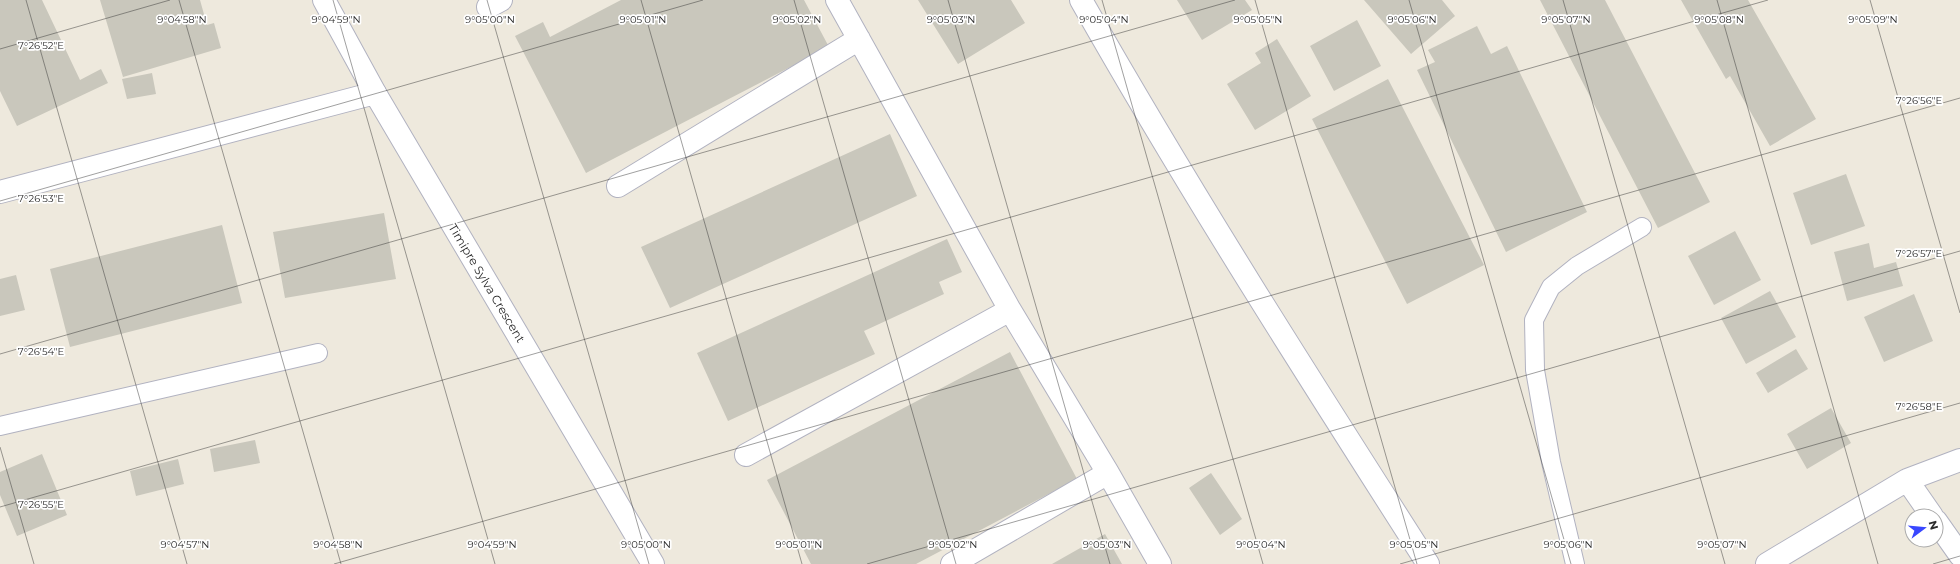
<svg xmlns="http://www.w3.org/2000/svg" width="1960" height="564" viewBox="0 0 1960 564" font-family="Montserrat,sans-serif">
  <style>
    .building { fill: #c9c7bc }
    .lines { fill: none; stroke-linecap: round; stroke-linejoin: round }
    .service-casing { stroke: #b1b2c0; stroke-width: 20 }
    .minor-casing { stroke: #b1b2c0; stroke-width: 24 }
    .tertiary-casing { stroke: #b1b2c0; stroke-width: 24 }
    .service { stroke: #fff; stroke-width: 18 }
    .minor { stroke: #fff; stroke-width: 22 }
    .tertiary { stroke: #fff; stroke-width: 22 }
    .ticks { fill: none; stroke: #2c2c2c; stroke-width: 1; stroke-opacity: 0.45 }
    .labels { text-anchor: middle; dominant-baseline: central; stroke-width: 3.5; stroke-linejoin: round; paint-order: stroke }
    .street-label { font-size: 12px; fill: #2c2c2c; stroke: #fff }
    .ticks-label { font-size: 10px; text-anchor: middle; fill: #2c2c2c; stroke: #fff; stroke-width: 3.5; stroke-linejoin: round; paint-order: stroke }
  </style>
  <rect width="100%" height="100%" fill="#eee9dd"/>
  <path class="building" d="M0 0H42L80 80 101 69 108 83 17 126 0 91Z
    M100 0H200L207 25 214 23 221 48 123 77Z
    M621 0H804L829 47 586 173 515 36 543 22 550 37Z
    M918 0H1011L1025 23 958 64Z
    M1177 0H1245L1252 10 1202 40Z
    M1364 0H1442L1455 16 1411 54Z
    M1540 0H1605L1710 202 1658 228Z
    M1681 0H1748L1816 119 1770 146 1730 76 1726 79Z
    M1357 20 1381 66 1334 91 1310 46Z
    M1477 26 1491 54 1507 46 1587 212 1506 252 1417 70 1435 62 1428 50Z
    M1277 39 1311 96 1255 130 1227 84 1261 63 1255 53Z
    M152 73 156 94 127 99 122 79Z
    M1388 79 1484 265 1407 304 1312 119Z
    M890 134 917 196 670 308 641 247Z
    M1846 174 1865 226 1811 245 1793 193Z
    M384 213 396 279 285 298 273 232Z
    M222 225 242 303 70 347 50 269Z
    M1735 231 1761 280 1714 305 1688 256Z
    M947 239 962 272 939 282 944 294 864 331 875 354 728 421 697 353Z
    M1869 243 1874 268 1896 262 1903 286 1847 301 1834 252Z
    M16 275 25 310 0 316V279Z
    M1770 291 1796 337 1746 364 1721 318Z
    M1914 294 1933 341 1884 362 1864 317Z
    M1796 349 1808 369 1768 393 1756 373Z
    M1010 352 1077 479 916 564H811L767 480Z
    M1831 408 1851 443 1807 469 1787 434Z
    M255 440 260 463 214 472 210 449Z
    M42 454 67 515 17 536 0 495V472Z
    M178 459 184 484 136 496 130 471Z
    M1211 473 1242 519 1220 535 1189 488Z
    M1105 534 1122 564H1052Z"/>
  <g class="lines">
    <defs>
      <path id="service" d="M0 426 318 353
        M1575 564 1551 462 1535 370 1534 320 1551 287 1577 266 1642 227"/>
      <path id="minor" d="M324 0 375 93
        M837 0 1010 310 1108 473 1160 564
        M1081 0C1190 192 1309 378 1428 564
        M488 7 501 0
        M618 186 859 39
        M746 455 1010 310
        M1907 480 1932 516
        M1936 521 1960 555
        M952 564 1108 473
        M1767 564 1907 480 1960 460"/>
      <path id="tertiary" d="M0 192 375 93 653 564"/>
    </defs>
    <use href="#service" class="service-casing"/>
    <use href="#minor" class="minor-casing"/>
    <use href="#tertiary" class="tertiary-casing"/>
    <use href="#service" class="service"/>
    <use href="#minor" class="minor"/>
    <use href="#tertiary" class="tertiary"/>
  </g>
  <path class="ticks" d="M26 0 187 564M179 0 341 564M333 0 495 564M487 0 649 564M641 0 802 564M794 0 956 564M948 0 1110 564M1102 0 1263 564M1255 0 1417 564M1409 0 1571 564M1563 0 1725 564M1717 0 1878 564M1870 0 1960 313M0 49 170 0M0 201 703 0M0 354 1235 0M0 447 34 564M0 507 1768 0M334 564 1960 98M867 564 1960 251M1400 564 1960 403M1933 564 1960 556"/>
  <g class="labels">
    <g class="street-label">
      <text transform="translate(487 283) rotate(59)">Timipre Sylva Crescent</text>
    </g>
  </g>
  <g class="ticks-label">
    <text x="182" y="23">9°04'58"N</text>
    <text x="336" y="23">9°04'59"N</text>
    <text x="490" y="23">9°05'00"N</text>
    <text x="643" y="23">9°05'01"N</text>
    <text x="797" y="23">9°05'02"N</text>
    <text x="951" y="23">9°05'03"N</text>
    <text x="1104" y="23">9°05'04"N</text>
    <text x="1258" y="23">9°05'05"N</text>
    <text x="1412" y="23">9°05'06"N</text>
    <text x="1566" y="23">9°05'07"N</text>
    <text x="1719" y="23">9°05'08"N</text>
    <text x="1873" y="23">9°05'09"N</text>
    <text x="41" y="49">7°26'52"E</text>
    <text x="1919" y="104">7°26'56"E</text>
    <text x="41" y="202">7°26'53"E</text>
    <text x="1919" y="257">7°26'57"E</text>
    <text x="41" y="355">7°26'54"E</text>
    <text x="1919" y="410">7°26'58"E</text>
    <text x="41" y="508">7°26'55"E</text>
    <text x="185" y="548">9°04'57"N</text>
    <text x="338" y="548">9°04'58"N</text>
    <text x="492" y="548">9°04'59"N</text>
    <text x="646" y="548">9°05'00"N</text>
    <text x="799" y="548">9°05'01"N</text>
    <text x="953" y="548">9°05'02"N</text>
    <text x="1107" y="548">9°05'03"N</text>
    <text x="1261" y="548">9°05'04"N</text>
    <text x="1414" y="548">9°05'05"N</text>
    <text x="1568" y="548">9°05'06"N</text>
    <text x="1722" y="548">9°05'07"N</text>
  </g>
  <g transform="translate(1924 528) rotate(74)"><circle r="19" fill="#ffffff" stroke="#ababab"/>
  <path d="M0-3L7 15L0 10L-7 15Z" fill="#3947ff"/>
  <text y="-6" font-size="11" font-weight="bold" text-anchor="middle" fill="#2c2c2c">N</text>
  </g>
</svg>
